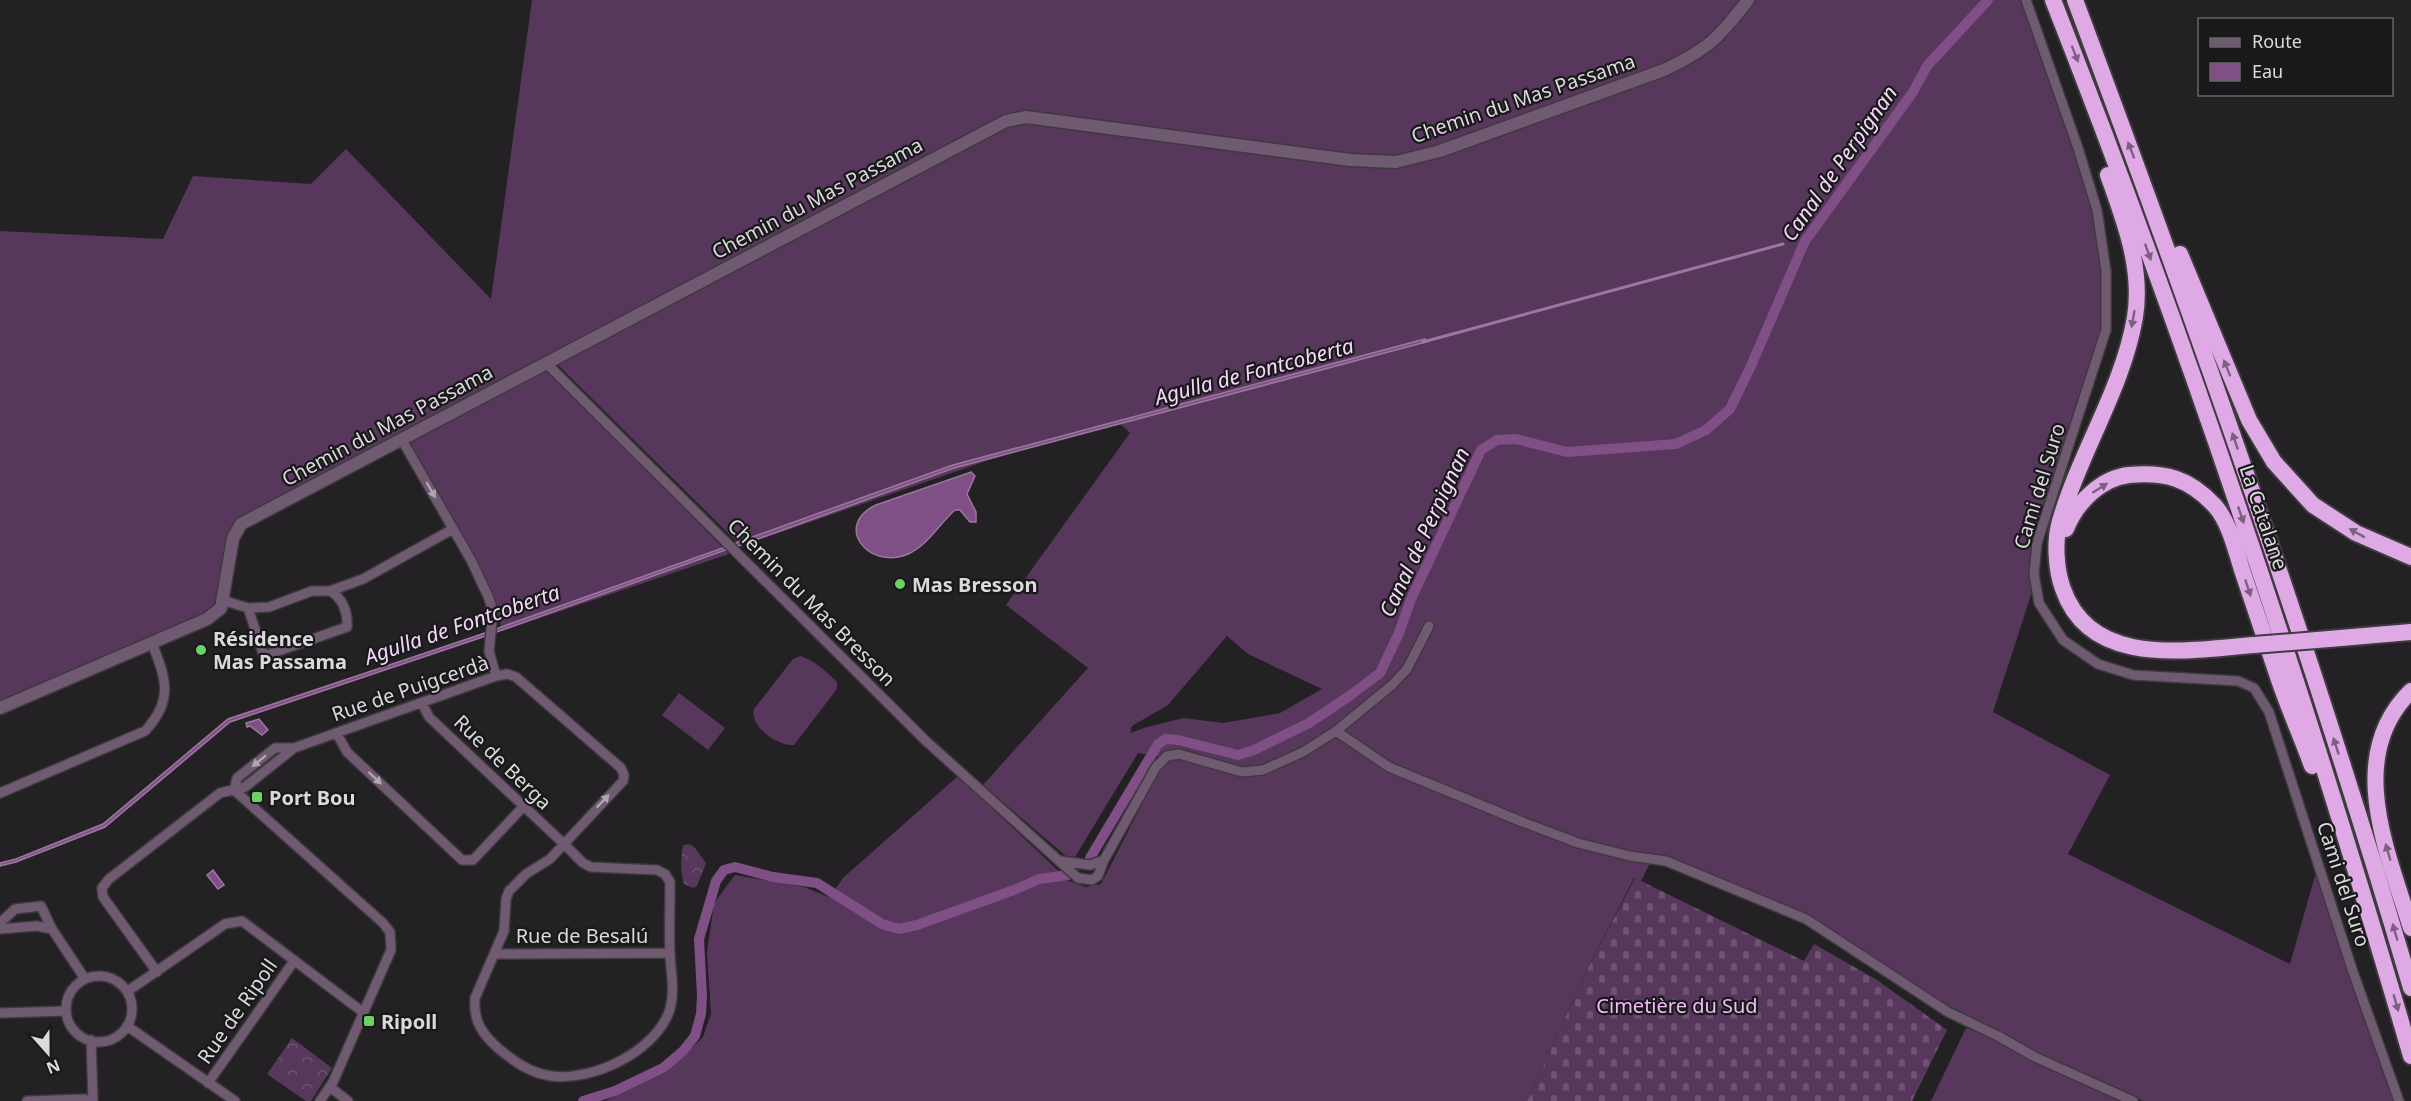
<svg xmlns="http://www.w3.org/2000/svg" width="2411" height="1101" viewBox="0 0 2411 1101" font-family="'Noto Sans',sans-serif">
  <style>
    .grass { fill: #58375c; fill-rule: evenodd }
    .cemetery { fill: url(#cemetery-stones) }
    .park { fill: url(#park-crowns) }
    .water { fill: #7f4f85; stroke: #9b789f; stroke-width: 1.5 }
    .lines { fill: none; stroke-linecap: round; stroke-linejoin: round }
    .stream { stroke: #9b789f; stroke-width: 3 }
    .canal { stroke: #7f4f85; stroke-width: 10 }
    .minor-casing { stroke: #3d3b3d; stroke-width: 12 }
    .tertiary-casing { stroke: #3d3b3d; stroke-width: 15 }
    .motorway-casing { stroke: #3d3b3d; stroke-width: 20 }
    .minor { stroke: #705a72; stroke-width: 9 }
    .tertiary { stroke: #705a72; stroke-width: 12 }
    .motorway { stroke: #dea9e5; stroke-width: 16 }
    .motorway-bridge-casing { stroke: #3d3b3d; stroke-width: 20; stroke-linecap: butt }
    .motorway-bridge { stroke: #dea9e5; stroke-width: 16 }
    .oneway { fill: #7c6080 }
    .oneway2 { fill: #b0a6b1 }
    .poi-dot { fill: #6ad364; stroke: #19181a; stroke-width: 2 }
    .labels { text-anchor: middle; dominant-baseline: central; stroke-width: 4.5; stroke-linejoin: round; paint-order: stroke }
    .street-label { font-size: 20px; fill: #dbd9db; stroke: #19181a }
    .poi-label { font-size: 20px; font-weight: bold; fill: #dbd9db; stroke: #19181a; text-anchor: start }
    .park-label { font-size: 20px; fill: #f5bcfc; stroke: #19181a }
    .water-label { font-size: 21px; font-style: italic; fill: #f5d8f8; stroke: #19181a }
  </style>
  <defs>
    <pattern id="cemetery-stones" width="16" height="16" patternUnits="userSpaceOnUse" patternTransform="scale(1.5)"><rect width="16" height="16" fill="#58375c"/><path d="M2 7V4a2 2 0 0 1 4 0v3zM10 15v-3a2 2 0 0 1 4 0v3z" fill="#6f5373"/></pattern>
    <pattern id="park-crowns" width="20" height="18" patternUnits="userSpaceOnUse" patternTransform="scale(1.5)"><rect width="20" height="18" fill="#58375c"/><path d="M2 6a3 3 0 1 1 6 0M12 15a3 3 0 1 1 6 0" fill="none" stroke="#6f5373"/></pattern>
  </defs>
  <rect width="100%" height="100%" fill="#232123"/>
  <path class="grass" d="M532 0H1741C1713 36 1704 46 1662 66L1439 146 1395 157 1350 155 1026 111 238 519 217 598 210 610 194 621 0 704V231L163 239 193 176 311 184 346 149 491 299Z
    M1754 0H2021L2074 149 2092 211 2102 271V329L2030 574 2032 592 1993 712 2110 775 2068 854 2290 964 2316 872 2394 1101H2143L2037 1053 2001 1032 1950 1008 1808 915 1667 857 1631 851 1579 838 1521 817 1391 763 1337 726C1310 743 1277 768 1244 767 1217 767 1183 736 1160 757L1138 753 1075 857 1066 856 983 785 1088 668 1006 605 1130 433 1119 423 989 460 741 546 556 363 1007 126 1026 122 1396 167 1666 75 1700 59 1724 40ZM1227 636 1248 654 1322 689 1280 713 1223 723 1184 718 1147 727 1130 733 1132 726 1168 705Z
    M546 369 729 554 502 631 497 609 456 525 409 442Z
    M800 656C814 660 827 672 837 682V689L794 745C778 747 749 726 754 709L793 659Z
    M679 693 725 728 708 750 662 715Z
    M1336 736 1387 771 1518 825 1576 847 1650 863 1641 881 1634 878 1589 966 1527 1101H605L665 1073 703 1037 711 1014 707 953 714 903 735 875 804 887 829 897 844 877 958 776 1069 881 1086 887 1101 884 1160 769 1169 759 1179 758 1241 776 1305 756Z
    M1966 1028 1996 1040 2033 1061 2122 1101H1931Z"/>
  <path class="cemetery" d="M1635 878 1804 961 1814 944 1877 980 1947 1030 1912 1101H1527L1589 966Z"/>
  <path class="park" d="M690 844 695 848 706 863 697 886 693 888 684 884C680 871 681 858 683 845Z
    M292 1038 332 1068 311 1101H306L267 1074Z"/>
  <path class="water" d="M1425 339 1426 342 954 468 733 548 730 545 953 465Z
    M971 472 975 476 967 494 976 512V522H970L960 510H955C940 523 927 546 908 554 868 571 833 525 876 505Z
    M728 546 731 548 480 638 230 722 105 827 16 862 0 866V863L16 859 103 824 228 719 479 635Z
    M259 719 268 730 262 735 250 726 247 727 246 723Z
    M213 870 224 885 218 889 207 875Z"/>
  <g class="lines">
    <path class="stream" d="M1423 342 1783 244"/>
    <path class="canal" d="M1090 858 1158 744 1166 739 1178 740 1238 755 1254 750 1309 723 1348 697 1380 673 1399 633 1411 599 1481 450 1497 440 1516 439 1567 452 1676 444 1706 430 1730 409 1750 368 1805 241 1913 92 1927 66 1988 0
      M583 1101 615 1091 663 1068 683 1051 695 1036 701 1014 702 996 699 939 716 881 724 870 735 867 773 877 817 883 882 924 899 929 917 925 1014 890 1039 879 1068 875"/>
    <defs>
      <path id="minor" d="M2026 0 2078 148 2097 210 2106 271V330L2037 543 2034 574 2039 603 2063 640 2098 664 2133 675 2238 681 2254 688 2269 712 2353 972 2399 1101
        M546 363 926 741 1078 878 1092 880 1098 876 1104 860 1156 767 1167 756 1179 754 1242 772 1263 770 1303 752 1336 731 1389 767 1520 821 1578 843 1630 856 1666 861 1806 919 1948 1012 1998 1036 2035 1057 2133 1101
        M402 440 471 560 488 596 493 611 489 651 496 676
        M222 600 248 608 269 607 312 591H330L363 579 453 529
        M248 608 264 656 347 627C348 613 343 598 330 591
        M1336 731 1392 685 1407 669 1429 626
        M337 734 347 752 462 860H473L523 807
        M234 790 237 778 275 748H294L496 676 507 674 516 677 621 768 624 775 623 781 564 844 429 717 422 703
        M234 790 383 923 390 932 391 950 333 1082 320 1101
        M0 793 145 731C174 700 166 679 152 643
        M564 844 583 863 591 867 657 870 665 874 670 882C670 906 669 931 670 955 671 973 675 991 670 1009 657 1051 592 1082 551 1076 530 1073 515 1062 499 1049 482 1034 473 1021 475 998L504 931 506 899 509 891 526 874 550 859Z
        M1061 861 1090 865 1104 860
        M0 923 15 909 41 906 52 929 37 926 0 929
        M52 929 85 979
        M494 954 670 953
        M157 972 103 897 102 888 109 879 220 793 245 787 294 748
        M66 1009a33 33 0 1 1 66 0a33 33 0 1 1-66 0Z
        M128 991 225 924 242 921 364 1013
        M0 1013 66 1011
        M127 1026 235 1101
        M91 1040 93 1101
        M208 1083 294 961
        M330 1087 348 1101
        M27 1101 84 1099 92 1101"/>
      <path id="tertiary" d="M0 708 207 619 221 608 233 538 241 524 1006 121 1026 117 1350 160 1396 162 1440 151 1664 70C1708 49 1718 39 1748 0"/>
      <path id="motorway" d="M2053 0C2189 346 2307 699 2411 1056
        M2075 0C2197 326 2313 654 2411 988
        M2108 175C2124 220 2143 268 2135 317 2123 388 2080 452 2060 521 2054 541 2056 570 2063 589 2091 669 2188 650 2254 645
        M2180 254 2249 420 2274 462 2313 505 2356 533 2411 557
        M2066 529C2076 503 2101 478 2129 475 2166 472 2189 478 2215 506 2230 523 2236 552 2243 573 2255 608 2266 642 2278 677 2288 707 2301 736 2312 766
        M2329 639 2411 632
        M2411 691C2344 756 2388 853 2411 928"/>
    </defs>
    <use href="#minor" class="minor-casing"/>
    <use href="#tertiary" class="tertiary-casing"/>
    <use href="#motorway" class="motorway-casing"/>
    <use href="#minor" class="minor"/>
    <use href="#tertiary" class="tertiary"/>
    <use href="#motorway" class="motorway"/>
    <defs>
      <path id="motorway-bridge" d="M2254 645 2329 639"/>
    </defs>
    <use href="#motorway-bridge" class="motorway-bridge-casing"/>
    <use href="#motorway-bridge" class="motorway-bridge"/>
  </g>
  <defs><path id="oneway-solid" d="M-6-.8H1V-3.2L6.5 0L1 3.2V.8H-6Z" transform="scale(1.5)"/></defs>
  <g class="oneway">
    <use href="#oneway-solid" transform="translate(2075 54) rotate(69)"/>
    <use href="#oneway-solid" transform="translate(2131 150) rotate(-111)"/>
    <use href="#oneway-solid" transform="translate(2148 252) rotate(70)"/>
    <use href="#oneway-solid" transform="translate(2133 319) rotate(100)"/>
    <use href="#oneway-solid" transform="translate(2227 368) rotate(-112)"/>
    <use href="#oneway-solid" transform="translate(2235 441) rotate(-109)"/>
    <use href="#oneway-solid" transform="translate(2100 488) rotate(-32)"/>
    <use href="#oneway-solid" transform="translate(2241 515) rotate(71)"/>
    <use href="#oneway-solid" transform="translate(2357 533) rotate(-151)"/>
    <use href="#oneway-solid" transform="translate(2248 588) rotate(72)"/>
    <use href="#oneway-solid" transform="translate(2336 746) rotate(-108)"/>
    <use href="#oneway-solid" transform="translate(2388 852) rotate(-106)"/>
    <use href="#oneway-solid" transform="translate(2395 932) rotate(-106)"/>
    <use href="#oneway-solid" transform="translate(2396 1003) rotate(74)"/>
  </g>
  <g class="oneway2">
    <use href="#oneway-solid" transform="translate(431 490) rotate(60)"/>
    <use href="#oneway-solid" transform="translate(259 761) rotate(141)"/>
    <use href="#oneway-solid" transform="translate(375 778) rotate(43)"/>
    <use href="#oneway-solid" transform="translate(603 801) rotate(-46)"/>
  </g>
  <g class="poi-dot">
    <circle cx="900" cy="584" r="6"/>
    <circle cx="201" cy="650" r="6"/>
    <rect x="251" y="791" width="12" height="12" rx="3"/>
    <rect x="363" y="1015" width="12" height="12" rx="3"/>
  </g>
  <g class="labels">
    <g class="street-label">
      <text transform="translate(1523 98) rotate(-19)">Chemin du Mas Passama</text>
      <text transform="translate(817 198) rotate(-28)">Chemin du Mas Passama</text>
      <text transform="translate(387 425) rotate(-28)">Chemin du Mas Passama</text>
      <text transform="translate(2039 486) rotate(-73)">Cami del Suro</text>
      <text transform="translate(2264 517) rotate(71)">La Catalane</text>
      <text transform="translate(812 602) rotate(45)">Chemin du Mas Bresson</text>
      <text transform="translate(410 688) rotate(-19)">Rue de Puigcerdà</text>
      <text transform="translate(503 762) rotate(44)">Rue de Berga</text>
      <text transform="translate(2344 884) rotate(72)">Cami del Suro</text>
      <text x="582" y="935">Rue de Besalú</text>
      <text transform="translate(237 1011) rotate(-55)">Rue de Ripoll</text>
    </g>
    <g class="poi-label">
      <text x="912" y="584">Mas Bresson</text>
      <text x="213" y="638">Résidence<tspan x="213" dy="23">Mas Passama</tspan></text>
      <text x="269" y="797">Port Bou</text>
      <text x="381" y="1021">Ripoll</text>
    </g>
    <g class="park-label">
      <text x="1677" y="1005">Cimetière du Sud</text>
    </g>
    <g class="water-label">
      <text transform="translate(1839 163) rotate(-55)">Canal de Perpignan</text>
      <text transform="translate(1254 371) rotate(-15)">Agulla de Fontcoberta</text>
      <text transform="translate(1424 532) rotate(-65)">Canal de Perpignan</text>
      <text transform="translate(462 624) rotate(-19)">Agulla de Fontcoberta</text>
    </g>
  </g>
  <rect x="2198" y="18" width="195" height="78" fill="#19181a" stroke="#676567" stroke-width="1.5"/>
  <rect x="2210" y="38" width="30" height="9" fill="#705a72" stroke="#676567" stroke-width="1.5"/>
  <text x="2252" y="48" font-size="18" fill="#dbd9db">Route</text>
  <rect x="2210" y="63" width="30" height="18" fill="#7f4f85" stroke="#676567" stroke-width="1.5"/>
  <text x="2252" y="78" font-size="18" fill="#dbd9db">Eau</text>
  <g transform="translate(48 1053) rotate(159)" stroke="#19181a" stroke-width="4.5" paint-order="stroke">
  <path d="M0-4.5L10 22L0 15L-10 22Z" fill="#dbd9db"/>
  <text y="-9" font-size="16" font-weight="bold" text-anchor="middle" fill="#dbd9db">N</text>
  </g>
</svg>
